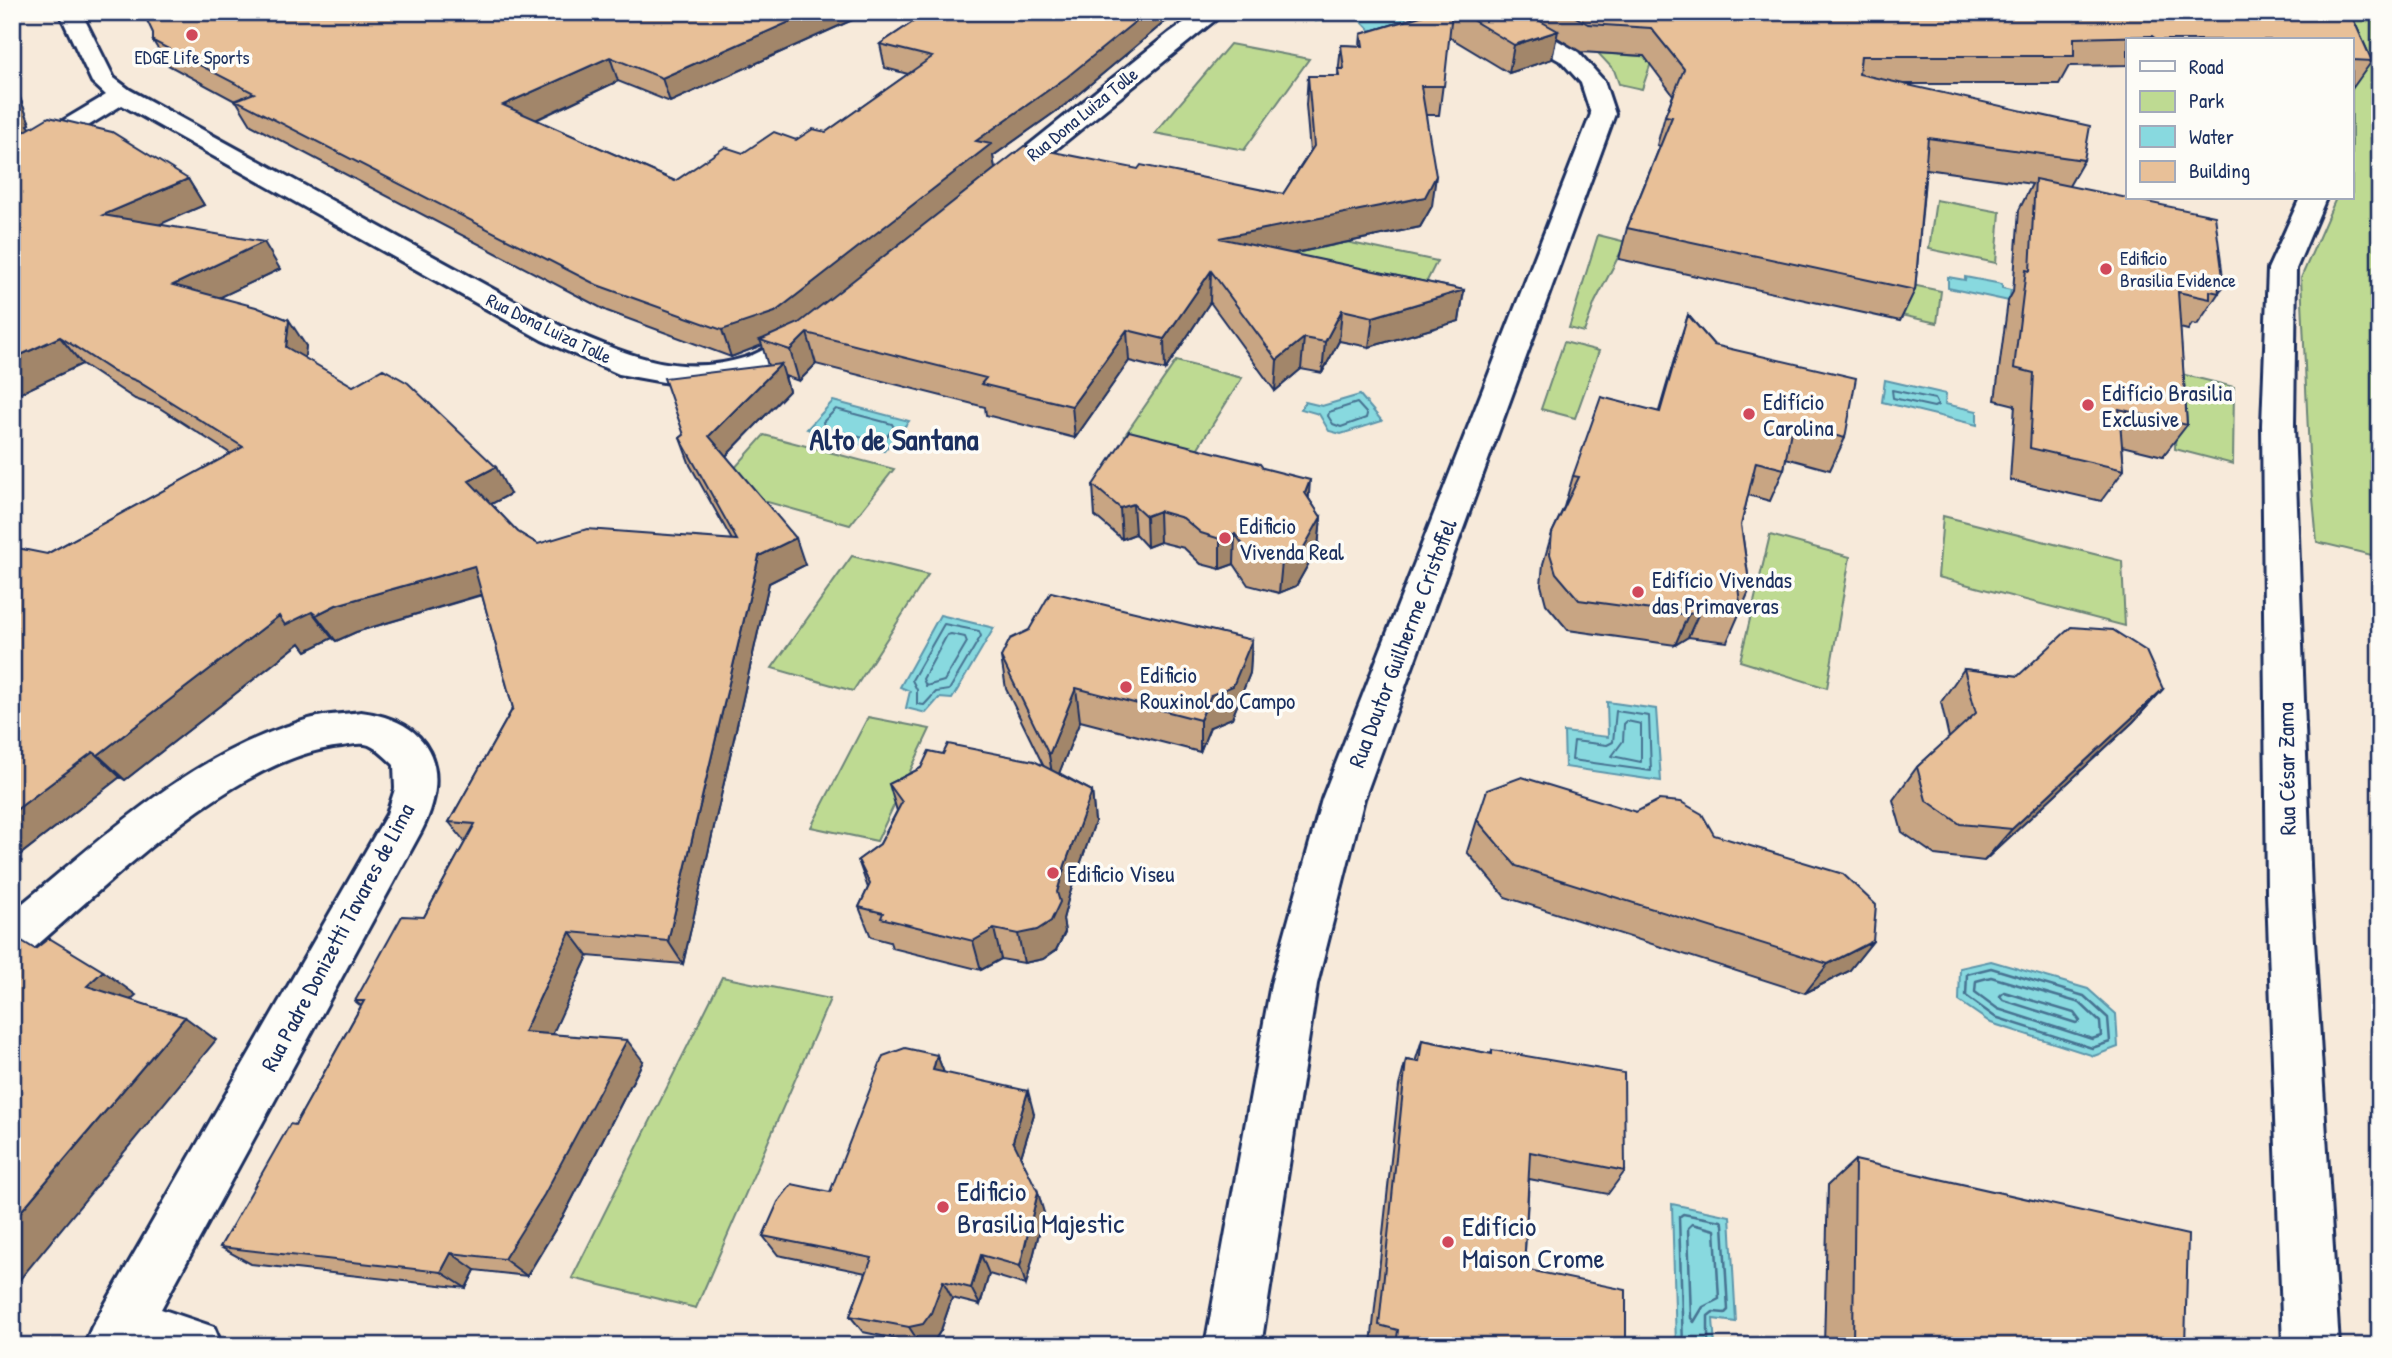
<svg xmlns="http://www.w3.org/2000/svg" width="2392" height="1358" viewBox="0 0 2392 1358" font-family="'Patrick Hand',sans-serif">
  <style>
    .green { fill: #beda92; stroke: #6c8478; stroke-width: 2 }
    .water { fill: #88d9df; stroke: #5c95ab; stroke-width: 2 }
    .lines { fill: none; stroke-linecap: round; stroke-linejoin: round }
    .shore-far1 { stroke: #477392; stroke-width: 2 }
    .shore { stroke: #477392; stroke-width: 2.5 }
    .minor-casing { stroke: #1b2f5e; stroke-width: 6 }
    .minor { fill: #fdfcf7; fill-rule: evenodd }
    .wall { fill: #c8a583; stroke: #1b2f5e; stroke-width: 2 }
    .shaded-wall { fill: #a2866a; stroke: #1b2f5e; stroke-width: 2 }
    .building { fill: #e8c098; stroke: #1b2f5e; stroke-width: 2 }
    .poi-dot { fill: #d1495b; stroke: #fdfcf7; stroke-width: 2.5 }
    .labels { text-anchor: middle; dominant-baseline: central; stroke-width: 7; stroke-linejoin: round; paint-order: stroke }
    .far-poi-label { font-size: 19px; fill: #1b2f5e; stroke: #fdfcf7 }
    .far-street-label { font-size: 19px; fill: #1b2f5e; stroke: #fdfcf7 }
    .poi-label { font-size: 23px; fill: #1b2f5e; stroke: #fdfcf7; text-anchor: start }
    .street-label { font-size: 23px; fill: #1b2f5e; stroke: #fdfcf7 }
    .near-poi-label { font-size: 28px; fill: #1b2f5e; stroke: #fdfcf7; text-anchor: start }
    .district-label { font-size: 30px; font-weight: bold; fill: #1b2f5e; stroke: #fdfcf7 }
  </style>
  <rect width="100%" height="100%" fill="#f7eada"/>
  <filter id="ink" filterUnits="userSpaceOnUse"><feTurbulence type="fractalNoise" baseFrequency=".0143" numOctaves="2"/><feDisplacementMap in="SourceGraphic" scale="14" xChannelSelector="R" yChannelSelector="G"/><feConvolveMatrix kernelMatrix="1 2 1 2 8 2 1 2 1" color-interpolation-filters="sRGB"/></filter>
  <g filter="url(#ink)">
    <path class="green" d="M2244 12H2380V557L2317 542 2309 454 2301 278 2336 198H2352V40Z
      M1230 44 1309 59 1244 150 1155 133Z
      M1598 53 1653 57 1642 89 1619 84 1614 70Z
      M1936 200 2000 212 1996 263 1929 249Z
      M1294 231 1437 261 1417 301 1269 268Z
      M1598 235 1626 242 1595 302 1584 332 1569 328Z
      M1822 266 1941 291 1937 323 1815 296Z
      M1564 342 1599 351 1575 418 1541 409Z
      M1176 361 1242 378 1194 454 1125 435Z
      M2177 373 2234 387 2233 464 2175 449Z
      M764 435 894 469 850 525 717 488Z
      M1943 516 2122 561 2125 626 1938 577Z
      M1770 535 1850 557 1827 688 1740 661Z
      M852 556 928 575 853 691 772 668Z
      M868 717 930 729 877 841 811 827Z
      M722 977 830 999 696 1308 572 1278Z"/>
    <path class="water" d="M1324 12H1405L1407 16 1399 29 1385 32 1370 30 1358 18 1345 16 1317 21Z
      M1948 277 1965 280V277L2002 284V288L2011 290 2009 301 1948 288Z
      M1885 380 1946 394 1945 404 1977 411V425L1882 402Z
      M1360 395 1382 421 1341 434 1329 431 1319 414 1301 409 1305 402 1322 406Z
      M833 401 909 421 884 451 807 429Z
      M940 615 994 628 952 699 939 698 926 713 906 708 910 691 900 687Z
      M1607 702 1656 709 1661 781 1565 767 1564 732 1608 737Z
      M1991 961 2088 989 2116 1014 2118 1047 2094 1056 1991 1023 1959 1001 1960 968Z
      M1672 1204 1730 1216 1736 1322 1713 1319 1715 1346H1676Z"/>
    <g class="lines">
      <path class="shore-far1" d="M1892 390 1935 399 1938 405 1934 407 1893 398Z
        M1357 403 1367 414 1366 418 1341 427 1333 424 1328 416 1329 412Z
        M836 409 892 424 894 428 881 443 824 427 823 422Z
        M944 624 979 631 981 636 949 690 936 692 924 705 917 704V690L912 680Z
        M951 634 965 637 967 642 944 681 926 686 923 679 947 635Z
        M1616 711 1649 716 1651 771 1572 760 1574 741 1607 745 1613 742Z
        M1627 721 1641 724V762L1612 756 1623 741 1624 724Z"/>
      <path class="shore" d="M1991 968 2084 996 2108 1018 2110 1042 2092 1048 1995 1017 1966 996 1967 974Z
        M1991 977 2080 1003 2100 1022 2101 1036 2092 1039 1998 1009 1975 992 1976 981Z
        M2004 992 2074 1013 2080 1021 2076 1023 2003 1000 2000 996Z
        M1692 1224 1715 1230 1719 1299 1703 1307 1694 1322 1691 1318 1688 1228Z
        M1683 1346 1679 1217 1683 1214 1721 1221 1723 1224 1728 1310 1725 1313 1713 1312 1708 1316V1346"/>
      <defs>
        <path id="minor" d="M59 12H81L114 78 130 90 564 328C626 354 678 379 747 357 772 350 795 322 821 329L825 335 806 352 770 371 717 383 680 385 619 374 542 340 122 105 21 167 12 170V151L106 95 92 82Z
          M1199 12H1225L1007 189 998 191 989 189 985 183 989 177 1169 33Z
          M1480 12H1507L1578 52 1604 81 1615 114 1364 799 1317 984 1261 1346H1205L1271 984 1322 799 1591 114 1581 83 1562 62 1483 17Z
          M2300 198H2326L2296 269 2294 425 2311 892 2339 1346H2283L2267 892 2262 425 2268 269Z
          M361 712C432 721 452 770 422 830L161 1309 214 1327 222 1346H84L92 1327 387 814 395 789 394 765C387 758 378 749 369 745 361 742 350 745 342 746 234 757 109 884 28 953L12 959V912C96 844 179 764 282 728 294 724 306 719 318 717 332 714 347 714 361 712Z"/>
      </defs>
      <use href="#minor" class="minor-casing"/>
      <use href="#minor" class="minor"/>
    </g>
    <path class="wall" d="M870 12 670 102 618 81 536 120 675 181 743 153 826 132 908 74 885 68 880 44 928 12H1190L1182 17 1173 15 1069 102 993 156 995 169 929 221 1138 169 1283 194 1310 152 1306 105 1308 76H1338L1341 45 1360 46 1361 34 1434 12H2350L2372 61 2352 89V40H2128V65L2069 66 2059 84H1903L2084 160 2069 186 2224 285 2197 325 2192 324 2188 330 2180 328 2187 425 2163 456 2122 446 2124 470 2101 501 2010 480 2015 405 1995 400 2008 301 2013 292 2019 210 2032 184 1926 169 1915 290 1900 321 1619 259 1627 228 1660 146 1657 145 1665 116 1673 95 1644 56 1581 52 1556 37 1552 59 1509 73 1449 37 1439 115H1426L1432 206 1420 227 1291 254 1464 290 1459 321 1369 347 1339 341 1322 373 1301 369 1275 391 1210 302 1165 370 1129 361 1075 438 986 415 985 407 816 364 799 381 785 376 789 391 726 456 805 565 769 583 683 964 588 956 552 1034 643 1061 565 1213 527 1276 475 1270 466 1288 251 1264 220 1247 295 1125 361 1006 355 1001 424 917 465 842 449 822 513 708 482 595 356 632 336 641 332 638 306 651 300 643 125 780 120 777 16 858 21 861 12 868 47 554 231 454 158 407 135 399 82 364 12 397V77L30 124 28 125 30 128 188 179 204 205 159 224 280 269 220 297 306 346 304 358 510 494 491 504 518 532 538 544 732 540 690 465 680 438 768 366 762 345 731 357 607 311 251 125 237 102 168 65 153 41Z
      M1688 315 1714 345 1845 438 1830 470 1786 458 1784 469 1770 501 1748 495 1741 525 1750 589 1727 642 1688 637 1675 645 1568 630 1546 604 1541 585 1543 564 1552 533 1564 507 1573 476 1659 411 1678 346Z
      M1263 468 1309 499 1321 517 1318 547 1296 586 1279 593 1248 585 1234 564 1220 569 1201 564 1184 548 1160 542 1147 547 1135 534 1122 539 1095 516 1093 485Z
      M1252 640 1250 673 1232 718 1210 727 1200 752 1080 721 1059 773 1092 791 1095 822 1069 896 1063 919 1065 932 1056 950 1043 959 1024 963 1001 959 981 970 892 948 890 942 871 937 859 907 868 888 858 860 880 844 897 811 889 784 921 768 943 754 1043 765 1006 689 1001 657Z
      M1964 669 2018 676 2163 689 2133 722 1984 861 1935 855 1902 832 1893 800 1917 767 1949 738 1941 702Z
      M1477 820 1873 941 1849 971 1805 993 1505 897 1467 852Z
      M1422 1040 1491 1054 1492 1050 1625 1171 1608 1194 1529 1179 1524 1269 1626 1346H1379L1371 1344 1399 1086 1406 1060 1415 1062Z
      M937 1055 944 1073 1034 1114 1021 1157 1044 1213 1026 1285 989 1274 980 1305 952 1298 941 1330 934 1341 920 1344 863 1332 850 1316 866 1273 778 1255 763 1236 830 1192Z
      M1855 1160 2185 1346H1824L1828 1185Z"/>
    <path class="shaded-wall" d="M812 12H870L670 102 662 78Z
      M1147 12H1173V15L1069 102 993 156 995 169 783 338 760 340 762 345 731 357 722 330Z
      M1182 12H1190L1182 17Z
      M1558 31 1552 59 1509 73 1514 45Z
      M610 57 618 81 514 130 503 105Z
      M12 77 30 124 28 125 35 134 12 148Z
      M1436 176 1432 206 1420 227 1218 269 1219 238Z
      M188 179 204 205 122 241 103 215Z
      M264 242 280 269 191 311 173 285Z
      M1211 271 1210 302 1165 370 1164 339Z
      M1464 290 1459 321 1369 347 1373 317Z
      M1342 310 1339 341 1322 373 1325 342Z
      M289 320 306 346 303 374 286 347Z
      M1127 330 1129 361 1075 438 1072 406Z
      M807 333 816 364 799 381 790 350Z
      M60 337 82 364 12 397V359Z
      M1304 338 1301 369 1275 391 1277 360Z
      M781 364 789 391 719 463 709 436Z
      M496 467 510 494 484 508 469 481Z
      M1310 480 1308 510 1305 493Z
      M1133 504 1135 534 1122 539 1120 508Z
      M1159 511 1160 542 1147 547 1146 516Z
      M1321 517 1318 547 1296 586 1279 593 1282 562Z
      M1235 534 1234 564 1220 569V539Z
      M796 538 805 565 769 583 683 964 668 941 759 556Z
      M474 566 490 592 356 632 336 641 316 615 336 605Z
      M1702 606 1688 637 1675 645 1688 615Z
      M312 612 332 638 306 651 300 643 125 780 98 755 279 616Z
      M1252 640 1250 673 1232 718 1210 727 1200 752V720L1211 695Z
      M1076 688 1080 721 1054 786 1049 755Z
      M2163 689 2133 722 1984 861 2012 829Z
      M93 752 120 777 16 858 21 861 12 868V813Z
      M1092 791 1095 822 1069 896 1063 919 1065 932 1056 950 1043 959 1024 963 1018 934 1057 892 1065 865Z
      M994 929 1001 959 981 970 973 941Z
      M570 932 588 956 544 1053 524 1032Z
      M1873 941 1849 971 1805 993 1828 964Z
      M103 971 136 995 120 1009 87 986Z
      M185 1017 216 1040 12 1289V1222Z
      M627 1040 643 1061 565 1213 527 1276 504 1259Z
      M937 1055 946 1078 933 1070Z
      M1028 1091 1034 1114 1019 1163 1013 1141Z
      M1038 1192 1044 1213 1026 1285 1020 1266Z
      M451 1253 475 1270 466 1288 441 1272Z
      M981 1255 989 1274 980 1305 971 1288Z
      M943 1281 952 1298 941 1330 934 1341 920 1344 909 1327Z"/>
    <path class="building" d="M143 12H812L662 78 610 57 503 105 675 181 725 147 743 153 774 132 796 140 813 129 826 132 932 57 880 44 928 12H1147L1067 77 976 141 991 144 775 312 722 330 597 285 236 100 254 93 153 41V33Z
      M1434 12H1452L1444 86H1421L1436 176 1425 197 1219 238 1464 290 1373 317 1342 310 1325 342 1304 338 1277 360 1211 271 1164 339 1127 330 1072 406 981 384 986 378 807 333 790 350 760 340 799 323 1024 146 1138 169 1141 165 1283 194 1314 146 1308 76H1339L1338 69H1344L1341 45 1363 46 1361 34Z
      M1459 12H1524L1558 31 1514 45Z
      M1567 12H2256L2258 14H2287V12H2350L2372 61 2352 60V40H2157L2152 36 2074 38V56H1861L1859 74 2090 126 2084 160 1928 138 1915 290 1627 228 1672 117 1665 116 1684 69 1651 28 1588 24Z
      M49 117 112 132 188 179 103 215 264 242 173 285 256 307 289 320 286 347 353 386 383 369 408 383 496 467 469 481 518 532 538 544 587 529 737 540 680 438 684 435 664 378 781 364 709 436 796 538 759 556 668 941 570 932 524 1032 627 1040 544 1195 504 1259 451 1253 441 1272 220 1247 290 1124 295 1125 364 1001H355L402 916 424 917 475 824 449 822 513 708 474 566 336 605 316 615 312 612 285 625 279 616 98 755 93 752 12 813V547L47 554 243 447 137 381 114 372 60 337 12 359V139Z
      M2035 179 2215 216 2224 285 2218 283 2219 293 2210 291V299L2178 292 2187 425 2119 409 2124 470 2030 448 2034 373 2014 368 2026 270 2030 271Z
      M1688 315 1714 345 1856 378 1845 438 1792 425 1784 469 1756 462 1741 525 1750 589 1738 587 1741 611 1702 606 1688 615 1579 600 1556 573 1550 554 1552 533 1579 477 1573 476 1601 397 1660 412Z
      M1129 431 1260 464 1263 468 1310 480 1305 493 1321 517 1299 556 1282 562 1250 554 1235 534 1220 539 1201 533 1183 518 1159 511 1146 516 1133 504 1120 508 1093 485Z
      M1051 592 1252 640 1233 686 1211 695 1200 720 1076 688 1049 755 1001 657 1010 639 1029 630Z
      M2071 627 2113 630 2146 651 2163 689 2012 829 1960 824 1926 800 1917 767 1976 713 1964 669 2018 676Z
      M948 744 1034 761 1092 791 1065 865 1057 892 1060 902 1051 921 1037 930 1018 934 994 929 973 941 881 918 883 913 859 907 870 884 858 860 880 844 902 802 889 784 921 768 929 751 943 754Z
      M1522 777 1636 812 1659 800 1681 802 1702 814 1714 835 1843 874 1876 905 1873 941 1828 964 1516 866 1477 820 1487 790Z
      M12 935 35 949 49 938 103 971 87 986 185 1017 12 1222Z
      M1422 1040 1492 1054V1050L1624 1073 1625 1171 1530 1152 1524 1269 1626 1290V1346H1396L1398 1330 1379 1325 1406 1060 1419 1062Z
      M905 1048 937 1055 933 1070 1028 1091 1013 1141 1038 1192 1020 1266 981 1255 971 1288 943 1281 931 1313 923 1324 909 1327 850 1316 872 1258 763 1236 778 1202 792 1184 830 1192 883 1056Z
      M1855 1160 2188 1235 2185 1346H1853Z"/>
  </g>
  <g class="poi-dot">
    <circle cx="192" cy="35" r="7"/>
    <circle cx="2106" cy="269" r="7"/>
    <circle cx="2088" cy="405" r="7"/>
    <circle cx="1749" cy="414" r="7"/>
    <circle cx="1225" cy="538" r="7"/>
    <circle cx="1638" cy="592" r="7"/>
    <circle cx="1126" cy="687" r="7"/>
    <circle cx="1053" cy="873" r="7"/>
    <circle cx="943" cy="1207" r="7"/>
    <circle cx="1448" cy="1242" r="7"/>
  </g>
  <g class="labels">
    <g class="far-poi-label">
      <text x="192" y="57">EDGE Life Sports</text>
      <text x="2120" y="258" text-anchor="start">Edificio<tspan x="2120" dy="22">Brasilia Evidence</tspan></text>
    </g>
    <g class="far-street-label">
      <text transform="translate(1082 114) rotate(-39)">Rua Dona Luiza Tolle</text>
      <text transform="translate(549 328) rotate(26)">Rua Dona Luiza Tolle</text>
    </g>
    <g class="poi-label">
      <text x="2102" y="392">Edifício Brasilia<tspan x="2102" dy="26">Exclusive</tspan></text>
      <text x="1763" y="401">Edifício<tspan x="1763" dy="26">Carolina</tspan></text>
      <text x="1239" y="525">Edificio<tspan x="1239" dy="26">Vivenda Real</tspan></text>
      <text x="1652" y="579">Edifício Vivendas<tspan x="1652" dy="26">das Primaveras</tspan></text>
      <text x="1140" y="674">Edificio<tspan x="1140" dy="26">Rouxinol do Campo</tspan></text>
      <text x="1067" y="873">Edificio Viseu</text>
    </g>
    <g class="street-label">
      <text transform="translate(1402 643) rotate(-69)">Rua Doutor Guilherme Cristoffel</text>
      <text transform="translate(2286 769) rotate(-91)">Rua César Zama</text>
      <text transform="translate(337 937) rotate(-62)">Rua Padre Donizetti Tavares de Lima</text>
    </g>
    <g class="near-poi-label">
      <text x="957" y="1191">Edificio<tspan x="957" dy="32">Brasilia Majestic</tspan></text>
      <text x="1462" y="1226">Edifício<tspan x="1462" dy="32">Maison Crome</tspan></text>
    </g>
    <g class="district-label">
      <text x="894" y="439">Alto de Santana</text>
    </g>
  </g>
  <rect width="2392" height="1358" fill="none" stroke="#fdfcf7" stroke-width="42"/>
  <rect x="21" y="21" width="2350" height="1316" fill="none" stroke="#1b2f5e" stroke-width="2.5" filter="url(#ink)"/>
  <rect x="2126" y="38" width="228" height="161" fill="#fdfcf7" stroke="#a3aaba" stroke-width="2"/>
  <rect x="2140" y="61" width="35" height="10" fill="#fdfcf7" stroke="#a3aaba" stroke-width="2"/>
  <text x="2189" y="74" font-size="21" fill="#1b2f5e">Road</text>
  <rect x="2140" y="91" width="35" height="21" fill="#beda92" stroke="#a3aaba" stroke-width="2"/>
  <text x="2189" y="108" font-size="21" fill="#1b2f5e">Park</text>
  <rect x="2140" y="126" width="35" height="21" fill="#88d9df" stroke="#a3aaba" stroke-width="2"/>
  <text x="2189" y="144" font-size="21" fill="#1b2f5e">Water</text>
  <rect x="2140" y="161" width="35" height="21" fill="#e8c098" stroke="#a3aaba" stroke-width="2"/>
  <text x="2189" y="178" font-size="21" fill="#1b2f5e">Building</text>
</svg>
